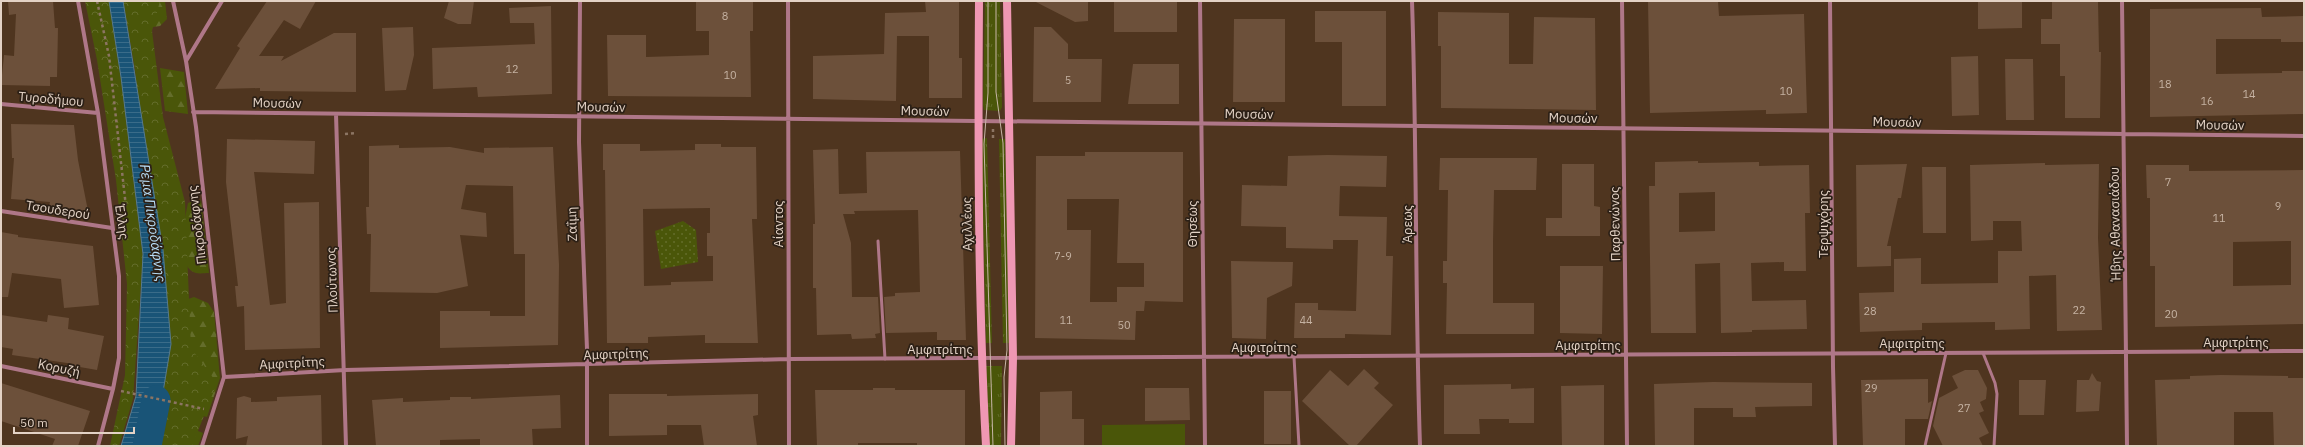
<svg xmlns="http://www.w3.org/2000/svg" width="2305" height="447" viewBox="0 0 2305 447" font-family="'IBM Plex Sans',sans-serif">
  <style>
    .grass { fill: url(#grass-tufts) }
    .forest { fill: url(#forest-firs) }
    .park { fill: url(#park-crowns) }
    .garden { fill: url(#garden-dots) }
    .pitch { fill: #4a5609 }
    .water { fill: url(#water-rules); stroke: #567a8e }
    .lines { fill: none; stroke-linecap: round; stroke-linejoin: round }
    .river { stroke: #195477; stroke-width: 29 }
    .building { fill: #6c503a; fill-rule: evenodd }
    .path { stroke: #8c7563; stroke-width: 2.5; stroke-dasharray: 3 3; stroke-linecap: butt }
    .lane { stroke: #af7788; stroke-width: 3 }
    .street { stroke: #af7788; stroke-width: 4 }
    .secondary { stroke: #ef97b3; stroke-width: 8 }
    .tram { stroke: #c8b6a7; stroke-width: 1 }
    .labels { text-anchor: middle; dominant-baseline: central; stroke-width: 3.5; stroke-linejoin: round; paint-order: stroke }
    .number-label { font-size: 11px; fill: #c5b2a2 }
    .street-label { font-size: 13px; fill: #e3d2c5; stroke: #2c2016 }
    .water-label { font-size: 14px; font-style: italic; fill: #b7dcf6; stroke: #2c2016 }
  </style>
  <defs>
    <pattern id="grass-tufts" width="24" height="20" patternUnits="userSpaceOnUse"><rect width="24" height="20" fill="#4a5609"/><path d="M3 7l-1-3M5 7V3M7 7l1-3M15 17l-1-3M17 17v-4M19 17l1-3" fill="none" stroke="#646d2b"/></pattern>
    <pattern id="forest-firs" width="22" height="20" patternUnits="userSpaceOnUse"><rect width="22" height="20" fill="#4a5609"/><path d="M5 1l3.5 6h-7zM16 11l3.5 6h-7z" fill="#646d2b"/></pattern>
    <pattern id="park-crowns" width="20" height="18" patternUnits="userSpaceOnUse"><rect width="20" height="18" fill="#4a5609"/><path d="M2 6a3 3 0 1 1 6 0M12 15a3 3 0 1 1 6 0" fill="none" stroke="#646d2b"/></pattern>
    <pattern id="garden-dots" width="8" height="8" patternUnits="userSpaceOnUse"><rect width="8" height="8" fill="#4a5609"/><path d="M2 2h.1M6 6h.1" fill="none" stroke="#646d2b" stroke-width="1.8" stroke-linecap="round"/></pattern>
    <pattern id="water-rules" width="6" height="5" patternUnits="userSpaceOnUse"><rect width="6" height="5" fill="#195477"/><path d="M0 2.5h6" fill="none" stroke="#3a6c89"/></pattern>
  </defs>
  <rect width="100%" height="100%" fill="#4f351f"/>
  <path class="grass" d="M985 1H1000L1002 107 1000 111 984 110 983 105Z
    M987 138 992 343H986L981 139Z
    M999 139H1005L1010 343H1003Z
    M986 366H1002L1001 446H989Z"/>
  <path class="forest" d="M126 1H165L167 19 160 26 139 29Z
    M160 68 184 72 188 114 165 111Z
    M197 200 201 201 209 273C205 273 200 274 196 273 174 267 185 218 188 203Z
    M194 297 208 303 214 312 220 378 207 417 199 415 193 429 203 433 198 446H151L177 303Z"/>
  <path class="park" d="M85 1H109L121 77 143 256 133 399 119 446H110L125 375 127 284 116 180 97 60Z
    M123 1H160L152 31 163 117 185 202 191 348 217 383 192 446H146L161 404 135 70Z"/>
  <path class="garden" d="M683 221 696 230 698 262 661 269 655 231Z"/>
  <path class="pitch" d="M1185 424V446H1102V425Z"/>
  <path class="water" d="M109 1H123L163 250 171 344 161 404 146 446H121L136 396 143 254 121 77Z"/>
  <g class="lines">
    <path class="river" d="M147 446 156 400"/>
  </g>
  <path class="building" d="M8 1H53L55 28H58L57 77H50V86L1 85 4 55 14 56 16 14 9 15Z
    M267 1H316L300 29 284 20 259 56H284L281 61 334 33H356V92L260 91V88L215 89 240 48 237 46Z
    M449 1H474L471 24H458L444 18Z
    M696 1H753V31H750L751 97 608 96 607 35H646V57L709 55V31H696Z
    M925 1H959V58H962V98H929V36H897L896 101 813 99V56L884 54 885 13 926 12Z
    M1034 1H1088V21L1075 22Z
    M1114 1H1177V32H1114Z
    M1648 1H1718L1719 16 1804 14 1807 113 1766 114V110L1650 113Z
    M1978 1H2022V28L1978 29Z
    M2052 1H2098L2099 52H2101L2100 118H2065V76H2060V44H2041V19H2052Z
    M551 6 552 94 478 97 477 87 433 89 432 48 535 44 534 23H510L509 8Z
    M2261 8 2262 17 2304 16V42H2281V39H2216V74L2282 73V71H2304V114L2150 117V9Z
    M1315 11H1386V106H1342V42H1315Z
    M1438 12 1509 13V64H1533L1534 17 1595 18 1596 110 1441 108V46H1438Z
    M1234 19H1285V102H1233Z
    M413 27 414 55 406 90 385 91 382 28Z
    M1034 27H1051L1068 44V59H1102L1101 102H1033Z
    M1978 56 1979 115 1952 116 1951 57Z
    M2005 59H2033L2034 120H2006Z
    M1133 64H1179V104H1128Z
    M11 124 74 125 78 160 88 211 49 206 50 202 11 199 14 158H12Z
    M227 139 315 141 314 174 254 172 270 305 286 303 284 203 319 202 320 348 245 350 244 306 237 307 235 286H238L226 182Z
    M603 144H640V151L695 150V144H721V147H756L757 219H752L758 343H705V335L648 337V343H607L605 170H603ZM710 208V233H707V256H713V281L671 282V285L644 286 643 209Z
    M399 145V148L450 147 484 153V148L553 147 559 265 558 345 440 348V311H490V316H525V254H514L513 186 466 185 461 209 486 213 487 237 460 235 468 286 437 293 370 292 371 234H367L366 207H369V146Z
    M838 149 839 194 867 193 866 152 960 151 966 340H937V332L886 333 884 297 895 296V293L920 292 918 210 854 211 855 214H843L851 243 852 297H878L880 333 875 334 876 338 852 339 851 334 817 335 816 288H813V224H815L813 150Z
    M1085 152H1183V302L1145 301 1144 311H1136L1135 340 1035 338 1036 156H1085ZM1067 199H1119L1117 263H1144V287H1117V302H1090L1091 230H1067Z
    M1328 155 1387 156 1386 187 1340 186 1339 216 1387 217 1386 256H1393L1391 335 1345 334V338H1294L1295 303H1318V310L1356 311 1358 240H1333V249L1286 248V227L1241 226 1242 185 1287 186 1288 156Z
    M1440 158H1537L1536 190H1494L1493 242V303H1534V334H1446L1447 283H1443V261H1447L1448 190H1439Z
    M1698 161V163L1759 162V166L1809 165 1810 213H1805L1806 271H1784V262L1751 263 1752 301 1806 300 1807 329 1752 330V332L1721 333 1720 263 1695 264 1696 333H1651L1649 186H1655V162ZM1715 192V231L1679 232V193Z
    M2045 163V165L2099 164 2098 238 2102 330 2057 331 2056 275 2029 276 2030 329 1995 330V322L1922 323V330L1860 332 1859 293 1894 292V259L1921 258V284L1998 283V251H2022L2021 221H1993V240L1971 241 1970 165Z
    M1562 164H1594V206L1600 207V236H1546V218H1562Z
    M1907 164 1901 198H1898L1887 246H1891V266L1857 267 1856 165Z
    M2146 165H2189V171L2304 170V324L2155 327V266H2150V198H2147ZM2291 241V285L2233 286V242Z
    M1922 167H1946V233H1923Z
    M1 232 18 235V237L93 246 99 305 64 308 61 279 12 273 8 297H1Z
    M1231 261 1293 262 1292 286 1267 298 1266 339 1232 338Z
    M1560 266H1603L1602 334 1560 333Z
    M1 315 47 322 48 315 69 318 68 329 104 336 97 370 74 366V364L12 355 13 349 1 347Z
    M1364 369 1379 383 1374 388 1393 405 1356 446H1350L1302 401 1330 370 1348 386Z
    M1965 370H1978L1987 388 1986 399 1980 402 1984 411 1979 413 1989 433 1979 438 1983 446H1943L1933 426 1939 398 1958 388 1952 376Z
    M2092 373 2097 381 2101 382 2099 411 2076 412 2077 380H2089Z
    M2221 375 2288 376V378H2304V446H2274L2273 412H2234V446H2157L2155 380 2190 379V376Z
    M1928 379V403L1932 401 1928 419H1905V446H1863L1861 380Z
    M2019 380H2046L2044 415H2019Z
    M1713 382 1812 383V406L1755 407 1756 417H1733V408H1694V446H1655L1654 384Z
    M1 383 90 411 78 446H52L55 439 1 421Z
    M1511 384V389L1534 388V423H1509V419H1479L1480 434H1444V385Z
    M1604 385V446H1562L1561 386Z
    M873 388H895V390H965V446H917V443H858V446H817L815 390H873Z
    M1145 388H1189L1190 420 1145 421Z
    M1072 391V419H1084V446H1040V392Z
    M1264 391H1291V444H1264Z
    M609 394H667V396L758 394V415L753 416 757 446H704L701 425H667V435L609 436Z
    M321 395 322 446H246L248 436 236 439 237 398 244 396 251 398V402L277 401V397Z
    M560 395 561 428 532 429 533 446H480V439L440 440V446H376L372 400 403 398V402L450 400V397H471V399Z"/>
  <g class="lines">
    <path class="path" d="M97 1 109 56 126 207
      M993 129V139
      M345 134 356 133
      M121 391 204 409"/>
    <path class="lane" d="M878 241 885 359
      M1983 353 1995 383 1997 394 1994 446
      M1294 357 1299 446
      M1925 446 1946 353"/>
    <path class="street" d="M78 1 98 113 119 276V358L113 389 98 446
      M173 1 186 61 196 127 224 377 202 446
      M580 1 579 142 587 349V446
      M788 1 789 446
      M1200 1 1205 446
      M1412 1C1417 149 1415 298 1420 446
      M1622 1 1627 446
      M1830 1 1833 367 1835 446
      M2122 1 2127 446
      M186 61 222 1
      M1 104 98 113
      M193 112 2304 136
      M336 114 346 446
      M1 211 112 228
      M1 366 113 389
      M224 377 345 370 789 359 2304 351"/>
    <path class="secondary" d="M979 1C978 149 978 298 986 446
      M1007 1 1013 358 1011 446"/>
    <path class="tram" d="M988 1V93L984 144 993 446
      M996 1V92L1003 143 1007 350 1004 377 1005 446"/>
  </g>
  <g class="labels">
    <g class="number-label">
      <text x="725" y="16">8</text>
      <text x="512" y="69">12</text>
      <text x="730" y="75">10</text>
      <text x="1068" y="80">5</text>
      <text x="2165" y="84">18</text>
      <text x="1786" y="91">10</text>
      <text x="2249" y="94">14</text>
      <text x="2207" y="101">16</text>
      <text x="2168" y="182">7</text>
      <text x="2278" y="206">9</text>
      <text x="2219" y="218">11</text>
      <text x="1063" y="256">7-9</text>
      <text x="2079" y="310">22</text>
      <text x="1870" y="311">28</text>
      <text x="2171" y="314">20</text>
      <text x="1066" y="320">11</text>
      <text x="1306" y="320">44</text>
      <text x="1124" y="325">50</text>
      <text x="1871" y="388">29</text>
      <text x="1964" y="408">27</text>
    </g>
    <g class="street-label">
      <text transform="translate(51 99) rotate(5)">Τυροδήμου</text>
      <text transform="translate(277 103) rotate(1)">Μουσών</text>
      <text transform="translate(601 107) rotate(1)">Μουσών</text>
      <text transform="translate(925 111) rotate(1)">Μουσών</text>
      <text transform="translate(1249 114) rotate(1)">Μουσών</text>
      <text transform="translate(1573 118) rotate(1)">Μουσών</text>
      <text transform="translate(1897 122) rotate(1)">Μουσών</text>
      <text transform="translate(2220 125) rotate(1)">Μουσών</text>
      <text transform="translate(58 210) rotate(9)">Τσουδερού</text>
      <text transform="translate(122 222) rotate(82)">Έλλης</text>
      <text transform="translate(572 224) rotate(-92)">Ζαΐμη</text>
      <text transform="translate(778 224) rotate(-90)">Αίαντος</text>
      <text transform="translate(967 224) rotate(-91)">Αχιλλέως</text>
      <text transform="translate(1192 224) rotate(-90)">Θησέως</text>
      <text transform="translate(1407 224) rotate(-90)">Άρεως</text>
      <text transform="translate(1615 224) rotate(-91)">Παρθενώνος</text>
      <text transform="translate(1823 224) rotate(-90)">Τερψιχόρης</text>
      <text transform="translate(2115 224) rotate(-91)">Ήβης Αθανασιάδου</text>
      <text transform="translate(197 225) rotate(-97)">Πικροδάφνης</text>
      <text transform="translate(332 280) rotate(-92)">Πλούτωνος</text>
      <text x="2236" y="342">Αμφιτρίτης</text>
      <text x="1912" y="343">Αμφιτρίτης</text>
      <text x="1588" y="345">Αμφιτρίτης</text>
      <text x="1264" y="347">Αμφιτρίτης</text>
      <text x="940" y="349">Αμφιτρίτης</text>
      <text transform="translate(616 354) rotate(-2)">Αμφιτρίτης</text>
      <text transform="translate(292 363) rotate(-3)">Αμφιτρίτης</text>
      <text transform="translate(59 368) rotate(12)">Κορυζή</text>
    </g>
    <g class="water-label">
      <text transform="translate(153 223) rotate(82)">Ρέμα Πικροδάφνης</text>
    </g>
  </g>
  <rect width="2305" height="447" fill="none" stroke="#e3d2c5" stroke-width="4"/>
  <path d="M14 427v6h120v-6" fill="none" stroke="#e3d2c5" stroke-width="2"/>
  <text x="20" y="427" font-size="12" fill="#e3d2c5" stroke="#2c2016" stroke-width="3" paint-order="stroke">50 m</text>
</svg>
